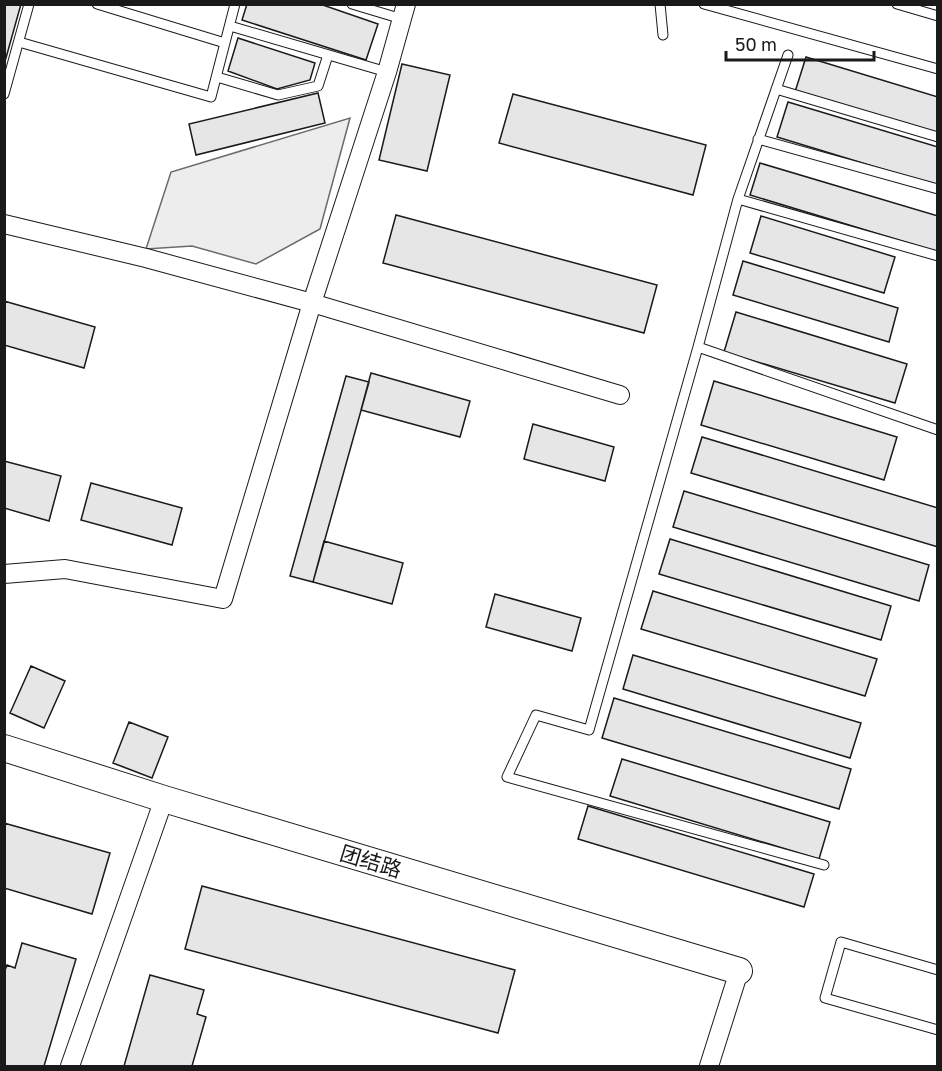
<svg xmlns="http://www.w3.org/2000/svg" width="942" height="1071" viewBox="0 0 942 1071" font-family="'Golos Text','Noto Sans SC',sans-serif">
  <style>
    .built { fill: #ededed; stroke: #6a6a6a; stroke-width: 1.5 }
    .building { fill: #e6e6e6; stroke: #1a1a1a; stroke-width: 1.5 }
    .lines { fill: none; stroke-linecap: round; stroke-linejoin: round }
    .lane-casing { stroke: #1a1a1a; stroke-width: 11 }
    .street-casing { stroke: #1a1a1a; stroke-width: 20 }
    .secondary-casing { stroke: #1a1a1a; stroke-width: 28 }
    .lane { stroke: #fff; stroke-width: 9 }
    .street { stroke: #fff; stroke-width: 18 }
    .secondary { stroke: #fff; stroke-width: 26 }
    .labels { text-anchor: middle; dominant-baseline: central; stroke-width: 4.5; stroke-linejoin: round; paint-order: stroke }
    .street-label { font-size: 21px; fill: #1a1a1a; stroke: #fff }
  </style>
  <rect width="100%" height="100%" fill="#fff"/>
  <path class="built" d="M350 118 320 229 256 264 192 246 146 249 171 172Z"/>
  <path class="building" d="M4 4H21L4 65Z
    M247 4H320L378 24 366 60 242 20Z
    M238 38 315 63 310 80 277 89 228 71Z
    M806 57 938 97V135L795 92Z
    M402 64 450 75 427 171 379 160Z
    M318 93 325 123 196 155 189 124Z
    M513 94 706 145 693 195 499 143Z
    M788 102 938 147V186L777 137Z
    M760 163 938 216V252L750 195Z
    M396 215 657 285 644 333 383 263Z
    M761 216 895 257 884 293 750 253Z
    M743 261 898 308 889 342 733 295Z
    M4 301 95 327 84 368 4 345Z
    M736 312 907 364 895 403 724 352Z
    M371 373 470 401 460 437 361 410Z
    M346 376 369 382 313 582 290 576Z
    M714 381 897 437 884 480 701 425Z
    M533 424 614 447 605 481 524 459Z
    M702 437 938 508V547L691 473Z
    M4 461 61 476 49 521 4 508Z
    M91 483 182 508 172 545 81 520Z
    M684 491 929 565 919 601 673 527Z
    M670 539 891 606 881 640 659 574Z
    M324 541 403 563 392 604 313 582Z
    M653 591 877 659 865 696 641 629Z
    M495 594 581 618 572 651 486 627Z
    M633 655 861 723 850 758 623 689Z
    M31 666 65 681 44 728 10 713Z
    M614 698 851 769 839 809 602 738Z
    M129 722 168 737 152 778 113 763Z
    M622 759 830 822 819 859 610 796Z
    M588 806 814 874 804 907 578 839Z
    M4 823 110 853 92 914 4 888Z
    M202 886 515 970 498 1033 185 949Z
    M22 943 76 959 44 1066H4V973L7 965 15 968Z
    M150 975 204 990 197 1014 206 1017 192 1066H124Z"/>
  <g class="lines">
    <defs>
      <path id="lane" d="M97 4 225 43
        M352 4 402 19
        M660 4 663 35
        M704 4 938 69
        M897 4 938 16
        M230 26 387 72
        M19 42 211 97 235 4
        M788 55 738 199 698 347 938 430
        M217 77 278 95 318 86 328 55
        M776 89 938 137
        M4 94 29 4
        M758 139 938 189
        M738 199 938 256
        M698 347 589 730 536 715 507 777 824 865
        M938 970 841 942 825 998 938 1030"/>
      <path id="street" d="M4 224 146 258 312 303 620 395
        M4 574 65 569 223 599 312 303 387 72 406 4
        M70 1066 164 799
        M709 1066 739 971"/>
      <path id="secondary" d="M4 748 164 799 739 971"/>
    </defs>
    <use href="#lane" class="lane-casing"/>
    <use href="#street" class="street-casing"/>
    <use href="#secondary" class="secondary-casing"/>
    <use href="#lane" class="lane"/>
    <use href="#street" class="street"/>
    <use href="#secondary" class="secondary"/>
  </g>
  <g class="labels">
    <g class="street-label">
      <text transform="translate(371 861) rotate(17)">团结路</text>
    </g>
  </g>
  <rect width="942" height="1071" fill="none" stroke="#1a1a1a" stroke-width="12"/>
  <path d="M726 51v9h148v-9" fill="none" stroke="#1a1a1a" stroke-width="3"/>
  <text x="735" y="51" font-size="18" fill="#1a1a1a" stroke="#ffffff" stroke-width="4.5" paint-order="stroke">50 m</text>
</svg>
